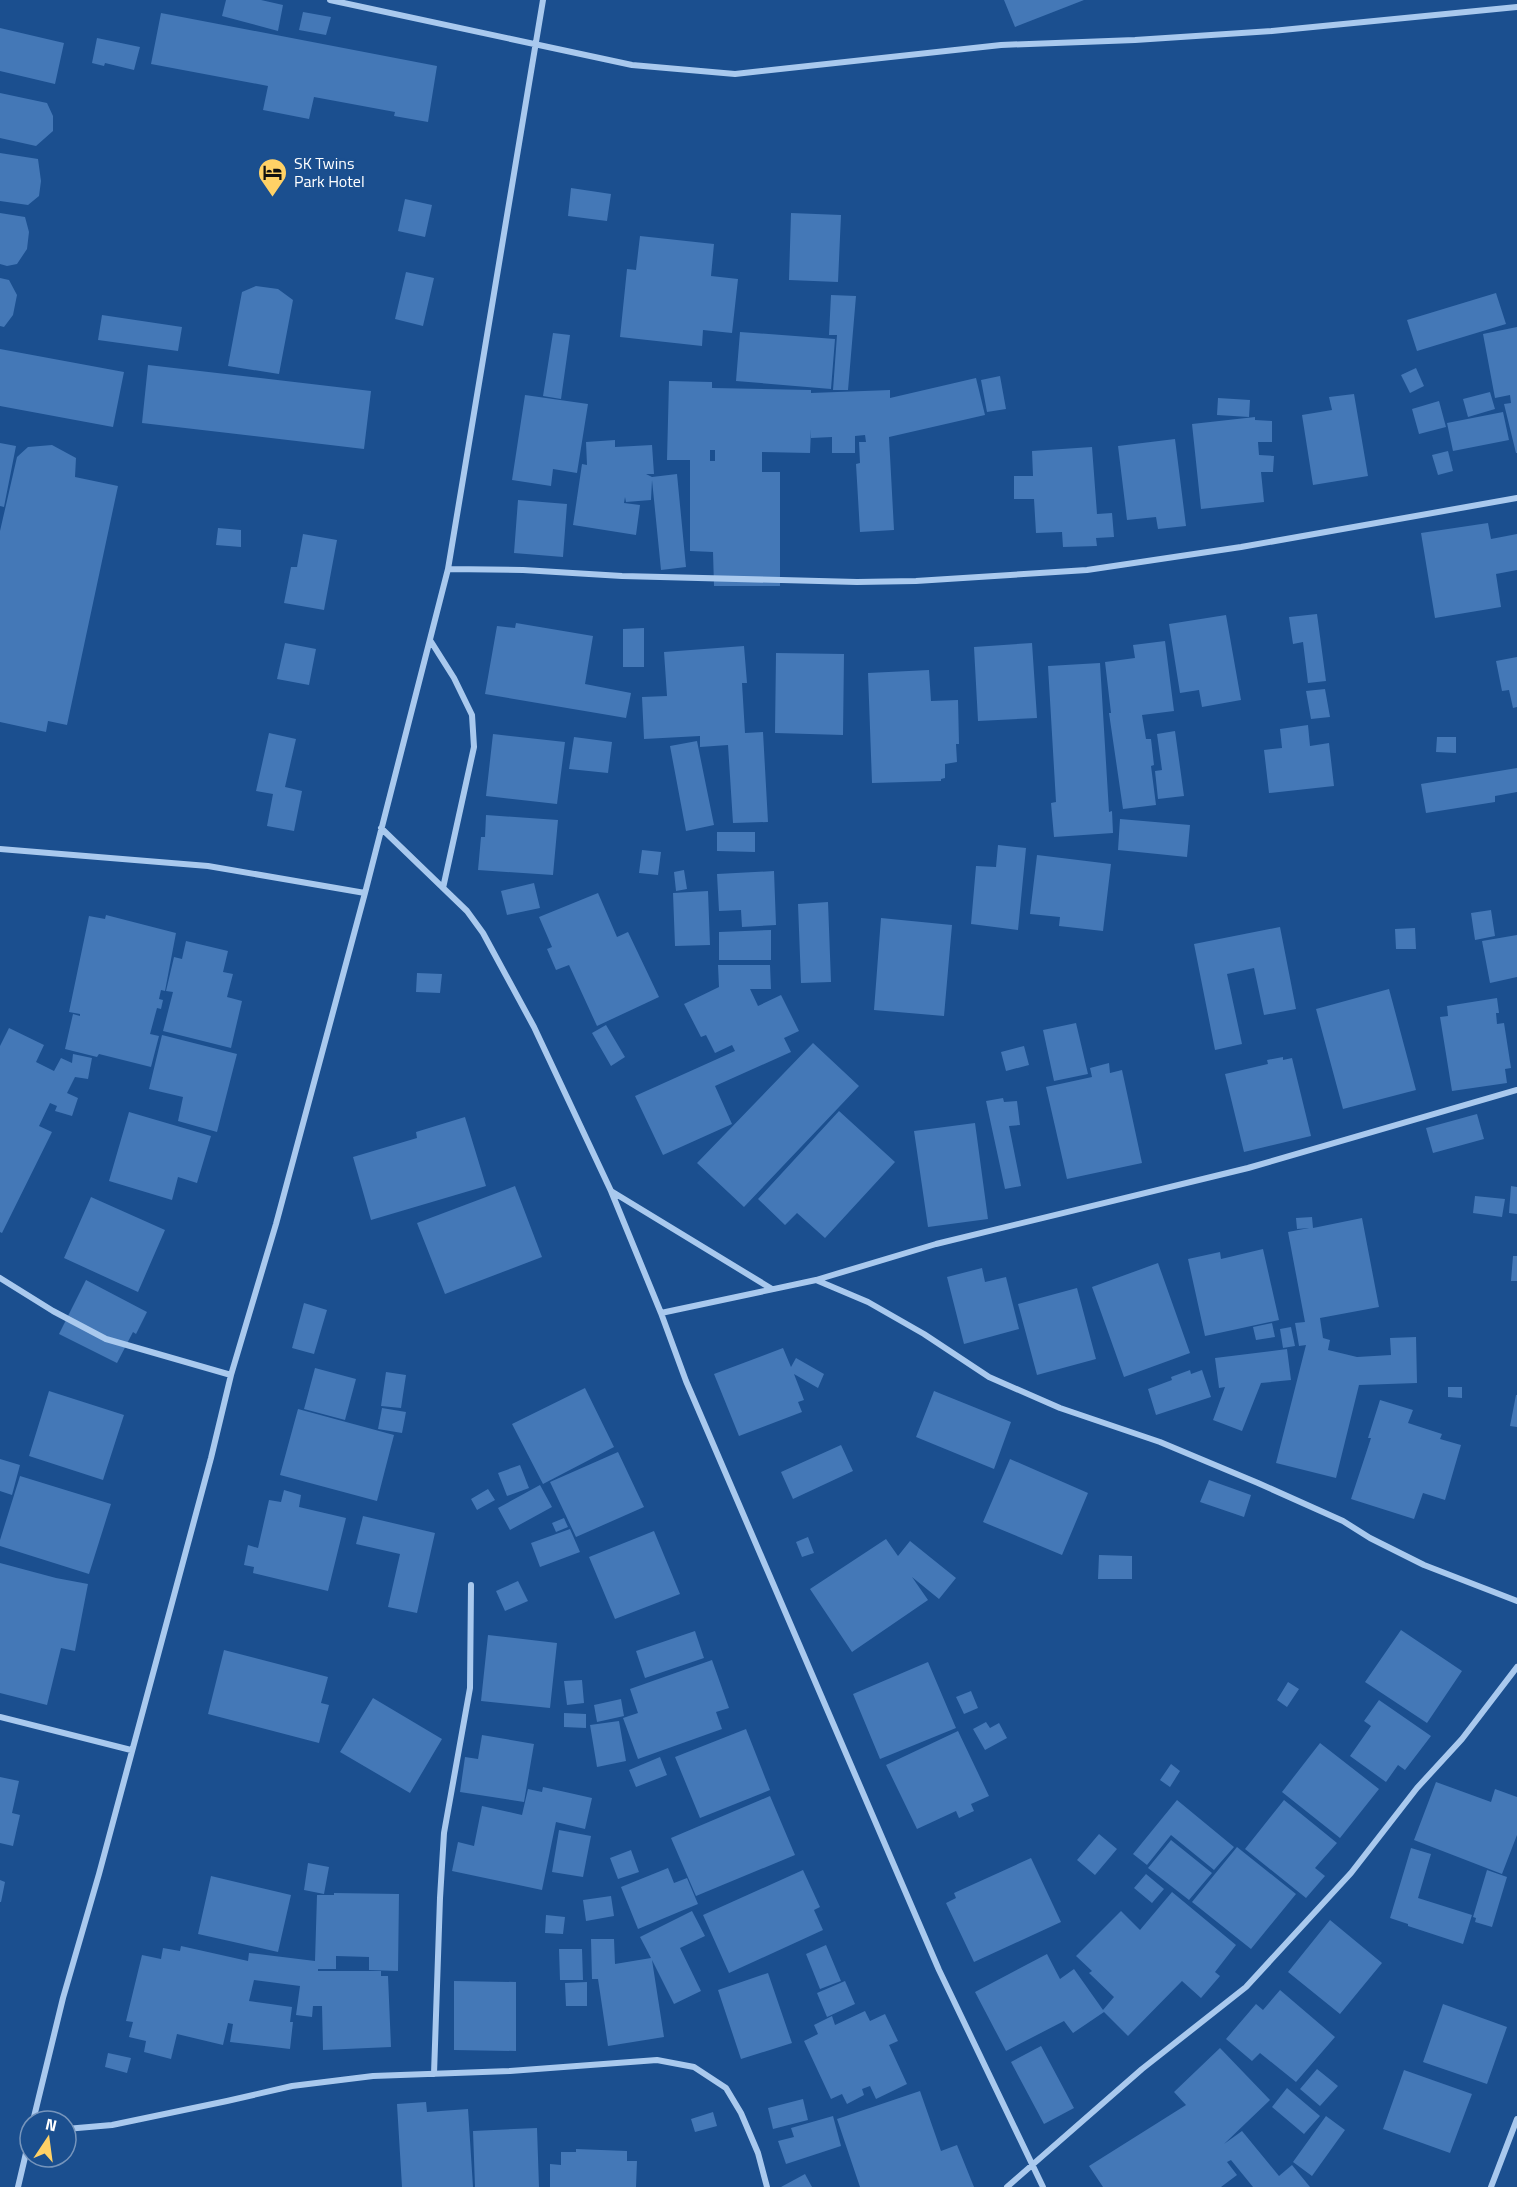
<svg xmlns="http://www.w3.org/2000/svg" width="1517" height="2187" viewBox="0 0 1517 2187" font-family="'Titillium Web',sans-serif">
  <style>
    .building { fill: #4478b7; fill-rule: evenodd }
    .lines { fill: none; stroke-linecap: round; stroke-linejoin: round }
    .street { stroke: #a9c9ee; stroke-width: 6 }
    .labels { text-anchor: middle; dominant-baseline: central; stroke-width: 4.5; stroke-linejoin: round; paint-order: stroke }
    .poi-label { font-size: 16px; fill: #fff; stroke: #1b4f8f; text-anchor: start }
  </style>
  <rect width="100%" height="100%" fill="#1b4f8f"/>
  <path class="building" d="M226 0H261L283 5 278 31 222 16Z
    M1004 0H1084L1015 27Z
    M303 12 331 17 326 35 299 30Z
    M161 13 437 66 428 122 394 116 395 112 314 97 309 119 263 110 268 86 151 64Z
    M0 28 64 43 55 84 0 71Z
    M97 38 140 47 134 70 105 63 104 66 92 63Z
    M0 93 47 103 53 116V131L36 146 0 138Z
    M0 153 38 159 41 181 39 196 28 205 0 201Z
    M571 188 611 194 607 221 568 216Z
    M405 199 432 205 425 237 398 231Z
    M0 213 25 217 29 232 27 249 17 264 7 266 0 264Z
    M791 213 841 215 838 282 789 280Z
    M640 236 714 244 711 276 738 279 732 333 703 330 702 346 620 337 627 269 636 270Z
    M406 272 434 278 423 326 395 319Z
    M0 278 9 280 17 295 13 315 4 327 0 326Z
    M256 286 278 289 293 300 279 374 228 366 242 292Z
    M1496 293 1506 324 1417 351 1407 320Z
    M831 295 856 296 848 390H833L837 335H829Z
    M102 315 182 327 178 351 98 340Z
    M1517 327V453H1516L1504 404 1511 403 1510 395 1495 398 1483 334Z
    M740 332 835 339 831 389 736 381Z
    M553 333 570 335 561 399 543 396Z
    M0 349 124 372 113 427 0 406Z
    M148 365 371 391 364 449 142 423Z
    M1416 368 1424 386 1410 393 1401 375Z
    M1000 376 1006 409 987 412 981 380Z
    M976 378 985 415 889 437 894 530 860 532 856 464 860 463 859 442H866L865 435 855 436V453H832V437L811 438V429L810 453 762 452V472H780V586H714L713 552 690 551V460H667L669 381 712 382V388L811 390V393L890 390V398ZM710 450H715V461H710Z
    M1490 392 1495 409 1468 417 1463 399Z
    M1354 394 1368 476 1313 485 1302 415 1332 410 1329 397Z
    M525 395 588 404 577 473 553 469 551 486 512 480Z
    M1218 398 1250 400 1249 417 1217 415Z
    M1439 401 1446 427 1419 434 1412 409Z
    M1503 412 1509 440 1453 451 1447 423Z
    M1255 417V420L1272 421V442H1258L1259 455 1274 456 1273 472H1261L1264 502 1201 509 1192 424Z
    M1175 439 1186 526 1158 529 1156 517 1127 520 1118 446Z
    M615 440V447L652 445 654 474H646L652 477 677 474 686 567 661 570 652 480 651 500 626 502 625 497 624 503 640 505 636 535 573 525 582 464 587 465 586 442Z
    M0 443 16 446 4 507 0 506Z
    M52 445 76 458 75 477 118 486 67 725 48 721 46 732 0 722V531L17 457 28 447Z
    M1092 447 1097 514 1112 513 1114 537 1096 538 1097 546 1063 547 1062 532 1036 533 1034 499H1014V476H1033L1032 451Z
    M1448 451 1453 471 1438 475 1432 455Z
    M518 500 567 504 563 557 514 553Z
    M1488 523 1491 539 1517 534V570L1496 574 1501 607 1435 618 1421 533Z
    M218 528 241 530V547L216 545Z
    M303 534 337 540 324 610 284 603 291 567H297Z
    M1317 614 1326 681 1308 683 1303 642 1293 644 1289 617Z
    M1226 615 1241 700 1202 707 1199 690 1180 693 1169 624Z
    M516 623 593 636 585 684 631 693 626 718 485 694 497 626 515 628Z
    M644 628V667H623V629Z
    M1165 641 1174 711 1142 715 1146 739H1151L1154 765 1151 766 1156 805 1123 809 1109 713H1111L1105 662 1135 658 1133 645Z
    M285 643 316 649 309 685 277 679Z
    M1032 643 1037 718 978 721 974 647Z
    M744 646 747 683H742L745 733 763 732 768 822 733 823 728 745 700 747V736L644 739 642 697 667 696 664 652Z
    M776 653 844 654 843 735 775 733Z
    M1517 657V707L1513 708 1509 690 1502 691 1496 661Z
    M1100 663 1109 812 1112 811 1113 833 1054 837 1051 803 1056 802 1048 666Z
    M929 670 931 701 958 700 959 744H956L957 762 945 764V778L941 779V781L872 783 868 673Z
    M1325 689 1330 717 1311 719 1306 691Z
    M1308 725 1310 746 1329 743 1334 786 1269 793 1264 750 1282 748 1280 729Z
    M1175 731 1184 796 1158 799 1155 771 1162 770 1157 734Z
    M269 733 296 739 285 787 302 791 294 831 267 826 273 794 256 791Z
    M493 734 565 742 557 804 486 796Z
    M574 737 612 742 608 773 569 769Z
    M1437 737H1456V753L1436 752Z
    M697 741 714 825 686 831 670 746Z
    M1517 768V792L1495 796V802L1426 813 1421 784Z
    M486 815 558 820 553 875 478 870 481 837H485Z
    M1120 819 1190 825 1187 857 1118 850Z
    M717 832H755V852L717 851Z
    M998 845 1026 848 1018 930 971 924 976 866 996 867Z
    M642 850 661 852 658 875 639 873Z
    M1037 855 1111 864 1103 931 1059 926 1060 917 1030 914Z
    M684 870 687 889 676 891 674 872Z
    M774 871 776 925 742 927 741 910 719 911 717 874Z
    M534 883 540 908 507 915 501 891Z
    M708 891 710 945 675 946 673 893Z
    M598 893 617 937 628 932 659 997 597 1026 569 965 556 970 547 949 552 947 539 917Z
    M828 902 831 982 801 983 798 904Z
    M1491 910 1495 936 1475 940 1471 913Z
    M106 915 176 933 165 991 161 990 159 999 163 1000 161 1009 157 1008 150 1034 159 1036 151 1067 99 1054 97 1057 65 1049 73 1014 80 1016V1014L69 1012 89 916 105 919Z
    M881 918 952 925 944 1016 874 1010Z
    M1280 927 1296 1009 1264 1015 1254 968 1227 974 1242 1044 1215 1050 1194 944Z
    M1415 928 1416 949H1396L1395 929Z
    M771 930V960H719V932Z
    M1517 935V977L1490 983 1482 941Z
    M186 941 228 951 223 972 233 974 227 997 242 1001 231 1048 163 1031 173 992 166 991 174 957 182 959Z
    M718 965H770L771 989H750L758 1006 781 995 799 1031 784 1038 791 1052 715 1086 732 1124 663 1155 635 1096 735 1051 732 1045 715 1053 706 1035 701 1037 684 1004 719 987Z
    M417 973 442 974 440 993 416 992Z
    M1389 989 1416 1090 1343 1109 1316 1009Z
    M1497 998 1499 1013H1496L1497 1024 1504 1023 1511 1068 1505 1069 1507 1083 1452 1091 1440 1017 1448 1016 1447 1006Z
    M1076 1023 1088 1074 1054 1081 1043 1030Z
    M606 1025 625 1057 611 1066 592 1033Z
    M9 1028 44 1045 36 1062 54 1071 61 1058 72 1063 73 1054 92 1058 88 1079 75 1077 67 1093 78 1098 72 1116 55 1111 57 1106 50 1103 39 1126 52 1132 2 1233 0 1232V1046Z
    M162 1035 237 1054 217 1132 178 1121 183 1097 149 1089Z
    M813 1043 859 1086 744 1207 697 1163Z
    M1024 1046 1029 1065 1006 1071 1001 1052Z
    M1283 1057V1060L1292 1058 1311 1136 1244 1152 1225 1074 1268 1064 1267 1060Z
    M1109 1063 1110 1073 1122 1070 1142 1163 1067 1179 1046 1087 1092 1077 1090 1068Z
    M1003 1098 1004 1102 1017 1101 1020 1125 1009 1126 1021 1186 1005 1189 986 1101Z
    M839 1111 895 1162 825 1238 797 1213 785 1225 758 1199Z
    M129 1112 211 1136 197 1183 178 1177 172 1200 109 1181Z
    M1477 1114 1484 1139 1433 1153 1426 1128Z
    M465 1117 486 1186 371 1220 353 1157 417 1138 416 1132Z
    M975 1123 988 1219 928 1227 914 1131Z
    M515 1186 542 1257 445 1294 417 1223Z
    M1511 1186 1517 1187V1214L1509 1213Z
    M1475 1196 1505 1199 1502 1217 1473 1213Z
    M91 1197 165 1230 138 1292 64 1258Z
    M1312 1217 1313 1228 1362 1218 1379 1307 1320 1318 1323 1338 1330 1340 1328 1350 1357 1357 1391 1355 1390 1338 1416 1337 1417 1383 1359 1385 1336 1478 1276 1463 1306 1345 1299 1346 1295 1323 1305 1322 1288 1232 1309 1228 1297 1229 1296 1218Z
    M1263 1249 1279 1320 1205 1336 1188 1259 1220 1252 1221 1259Z
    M1513 1256H1517V1281H1511Z
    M1158 1263 1190 1353 1124 1377 1092 1287Z
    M982 1268 985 1282 1006 1277 1019 1329 964 1344 947 1277Z
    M86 1280 147 1312 136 1334 133 1332 117 1363 59 1334Z
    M1077 1288 1096 1359 1037 1375 1018 1304Z
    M304 1303 327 1310 314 1354 292 1348Z
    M1272 1323 1275 1337 1256 1340 1253 1327Z
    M1291 1327 1295 1346 1283 1348 1280 1329Z
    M783 1348 791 1367 796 1358 824 1374 818 1388 794 1374 804 1400 798 1402 802 1412 739 1436 714 1374Z
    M1287 1349 1291 1380 1261 1383 1242 1431 1213 1420 1225 1387 1219 1388 1215 1358Z
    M315 1368 356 1379 345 1420 304 1409Z
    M1190 1370 1191 1374 1202 1370 1211 1397 1156 1415 1148 1389 1172 1380 1171 1377Z
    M386 1372 406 1375 401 1408 381 1406Z
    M1448 1387H1462V1398L1448 1397Z
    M585 1388 614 1447 543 1484 512 1424Z
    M49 1391 124 1415 103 1480 29 1456Z
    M934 1391 1011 1422 994 1469 916 1437Z
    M1516 1395H1517V1427L1510 1426Z
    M1380 1400 1413 1410 1408 1423 1442 1434 1440 1439 1461 1445 1445 1500 1423 1493 1414 1519 1351 1499 1371 1438H1368Z
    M382 1408 406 1412 402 1433 378 1429Z
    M298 1409 394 1435 377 1501 280 1475Z
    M841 1445 853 1471 793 1499 781 1472Z
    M618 1452 644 1507 576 1537 550 1482Z
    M0 1459 20 1465 12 1495 0 1491Z
    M1010 1459 1088 1493 1062 1555 983 1522Z
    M520 1465 529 1488 507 1496 498 1473Z
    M20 1476 111 1504 89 1574 0 1546V1540Z
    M1209 1480 1251 1495 1244 1517 1200 1502Z
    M540 1485 552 1507 510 1530 498 1508Z
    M488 1489 495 1500 477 1510 471 1499Z
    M284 1490 301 1495 299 1507 346 1518 328 1591 253 1573 254 1567 244 1565 248 1545 258 1548 269 1500 281 1502Z
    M363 1516 435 1533 417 1613 388 1607 400 1554 356 1544Z
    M564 1518 568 1527 556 1532 552 1523Z
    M570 1529 580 1552 540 1567 531 1543Z
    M654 1531 680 1594 615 1619 589 1557Z
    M808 1537 814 1553 802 1557 796 1542Z
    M886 1539 898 1556 910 1541 956 1578 939 1599 912 1577 928 1600 852 1652 810 1589Z
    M1099 1555 1132 1556V1579H1098Z
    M0 1563 56 1578 88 1584 75 1651 61 1648 47 1705 0 1693Z
    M518 1581 528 1601 505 1611 496 1591Z
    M1401 1630 1462 1671 1427 1723 1365 1682Z
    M695 1631 704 1658 645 1678 636 1651Z
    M488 1635 557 1643 550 1708 481 1701Z
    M224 1650 328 1677 321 1703 329 1705 319 1743 208 1714Z
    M712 1660 729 1708 716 1712 722 1729 638 1759 623 1718 638 1713 630 1689Z
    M928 1662 956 1728 880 1759 853 1694Z
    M582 1680 584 1703 567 1705 564 1681Z
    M1288 1682 1299 1689 1287 1707 1277 1700Z
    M971 1691 978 1708 964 1714 956 1697Z
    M373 1698 442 1739 410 1793 340 1752Z
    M621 1699 624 1716 597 1722 594 1705Z
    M1379 1700 1431 1736 1405 1770 1398 1765 1386 1782 1350 1756 1371 1726 1364 1721Z
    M564 1713 586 1714V1728L564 1727Z
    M619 1721 626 1761 597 1767 590 1725Z
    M986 1722 990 1728 999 1723 1007 1738 985 1750 973 1729Z
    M746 1729 770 1790 700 1818 675 1757Z
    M958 1731 989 1796 971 1804 974 1811 959 1818 956 1811 917 1829 886 1765Z
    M482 1735 534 1744 524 1802 460 1792 465 1757 478 1759Z
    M1320 1743 1379 1789 1340 1838 1282 1792Z
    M660 1757 667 1775 636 1787 629 1770Z
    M1171 1764 1180 1771 1170 1787 1160 1780Z
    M0 1777 19 1781 12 1813 20 1815 13 1846 0 1843Z
    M1436 1782 1491 1802 1495 1789 1517 1797V1835L1502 1874 1414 1840Z
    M543 1787 592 1798 585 1829 556 1822 542 1890 452 1871 458 1842 474 1846 482 1806 522 1815 528 1789 542 1792Z
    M770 1796 795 1855 696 1896 671 1838Z
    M1177 1800 1234 1847 1214 1870 1171 1835 1147 1865 1133 1854Z
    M1284 1800 1337 1843 1315 1868 1325 1876 1306 1898 1245 1849Z
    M559 1830 591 1836 583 1877 552 1872Z
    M1099 1834 1117 1849 1095 1875 1077 1860Z
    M1171 1840 1212 1873 1189 1900 1148 1868Z
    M1237 1847 1296 1894 1251 1949 1192 1902Z
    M1411 1848 1431 1854 1418 1898 1472 1915 1463 1944 1408 1926V1924L1390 1918Z
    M631 1850 639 1872 618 1879 610 1858Z
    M1031 1858 1061 1922 974 1962 946 1903 956 1898 954 1893Z
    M308 1863 329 1867 324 1894 304 1890Z
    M668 1868 674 1883 687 1878 698 1904 638 1929 621 1887Z
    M803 1870 820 1907 814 1910 823 1930 729 1973 703 1915Z
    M1487 1870 1507 1877 1492 1927 1475 1922 1476 1918 1473 1917Z
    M1146 1874 1164 1889 1152 1903 1134 1888Z
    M211 1876 291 1895 278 1952 198 1934Z
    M0 1880 5 1882 1 1902H0Z
    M1172 1892 1236 1945 1215 1972 1220 1976 1201 1998 1182 1981 1128 2036 1104 2012 1073 2033 1064 2021 1006 2051 975 1992 1047 1954 1060 1979 1074 1969 1103 2010 1114 1997 1089 1973 1092 1971 1076 1956 1121 1911 1140 1930Z
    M334 1893 399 1894 398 1971 369 1970V1957L336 1956V1969H318V1971H381V1976H388L391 2047 323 2050 322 2006H313L312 2017 296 2015 300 1986 254 1980 249 2001 292 2007 290 2022H293L290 2049 230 2042 233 2024 228 2023 223 2045 177 2034 171 2059 144 2052 146 2041 129 2037 133 2022 126 2021 142 1955 161 1959 163 1948 180 1951 181 1946 248 1961 249 1953 315 1961 317 1895H334Z
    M611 1896 614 1916 586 1921 583 1900Z
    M692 1911 705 1936 680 1948 701 1991 674 2004 652 1960 664 2037 608 2046 598 1979H592L591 1939H614L615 1964 651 1958 640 1937Z
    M546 1915 565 1917 563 1934 545 1933Z
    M1330 1920 1382 1963 1340 2014 1288 1972Z
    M826 1945 841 1981 820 1989 806 1954Z
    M559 1949H582L583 1980H560Z
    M768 1973 792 2043 741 2059 718 1990Z
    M454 1981 516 1982V2051L454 2050Z
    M845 1981 855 2004 827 2017 817 1993Z
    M587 1982V2006H566L565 1983Z
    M1280 1990 1335 2037 1296 2082 1260 2053 1252 2061 1226 2039 1256 2004 1263 2010Z
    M1443 2004 1507 2027 1487 2084 1423 2062Z
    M865 2011 870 2021 885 2014 898 2041 889 2045 907 2084 876 2099 870 2086 862 2089 864 2095 847 2104 842 2094 831 2099 804 2041 818 2034 814 2025 832 2016 835 2025Z
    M1041 2046 1074 2108 1044 2124 1011 2062Z
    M1220 2048 1270 2100 1224 2144 1242 2131 1279 2176 1292 2165 1310 2187H1253L1231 2160 1227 2162 1237 2175 1221 2187H1103L1089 2166 1186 2105 1174 2092Z
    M108 2053 131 2058 127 2073 105 2067Z
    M1317 2069 1338 2086 1320 2106 1300 2089Z
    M1404 2070 1472 2094 1450 2153 1383 2129Z
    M1287 2088 1320 2116 1304 2134 1272 2107Z
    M920 2091 941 2151 957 2145 974 2187H860L837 2119Z
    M803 2099 808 2120 773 2129 768 2108Z
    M426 2102 427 2112 468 2109 473 2187H402L397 2104Z
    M713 2112 717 2126 695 2132 691 2119Z
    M833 2116 841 2146 786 2164 778 2141 794 2137 791 2128Z
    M1326 2116 1345 2130 1312 2176 1293 2162Z
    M537 2128 539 2187H475L473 2131Z
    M576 2149 627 2151V2161H637L636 2187H550V2164L561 2165V2152H576Z
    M805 2174 812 2187H781Z"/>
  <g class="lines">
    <path class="street" d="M330 0 632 65 735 74 1001 45 1135 40 1272 31 1517 7
      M448 569 523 570 622 576 857 582 916 581 1087 570 1241 547 1517 498
      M430 640 454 678 472 715 474 747 443 888
      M381 828 467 911 483 933 534 1027 611 1191 661 1313 686 1381 939 1970 1043 2187
      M0 849 208 866 365 893
      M611 1191 772 1289
      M0 1278 53 1311 106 1339 231 1375
      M816 1280 868 1302 924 1334 989 1377 1060 1408 1160 1442 1258 1483 1343 1521 1370 1538 1424 1565 1517 1601
      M661 1313 816 1280 936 1244 1248 1168 1517 1090
      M0 1717 131 1750
      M434 2074 440 1898 444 1833 470 1688 471 1585
      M33 2121 63 1998 99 1874 211 1458 231 1375 276 1224 365 893 448 569 543 0
      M66 2129 112 2125 227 2101 292 2086 373 2076 510 2071 657 2060 694 2067 726 2088 741 2113 758 2153 767 2187
      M18 2187 30 2136
      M1007 2187 1142 2069 1246 1987 1351 1873 1417 1788 1462 1739 1517 1667
      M1491 2187 1517 2119"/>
  </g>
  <defs>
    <symbol id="hotel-pin" viewBox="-11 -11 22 30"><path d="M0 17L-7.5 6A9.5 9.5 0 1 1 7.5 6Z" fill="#ffd166" stroke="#1b4f8f"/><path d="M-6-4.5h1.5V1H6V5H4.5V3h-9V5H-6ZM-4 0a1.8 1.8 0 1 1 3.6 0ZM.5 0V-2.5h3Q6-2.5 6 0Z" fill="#111"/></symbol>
  </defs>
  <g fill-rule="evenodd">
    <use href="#hotel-pin" x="256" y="156" width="33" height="45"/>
  </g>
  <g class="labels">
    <g class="poi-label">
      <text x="294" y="163">SK Twins<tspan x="294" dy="18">Park Hotel</tspan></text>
    </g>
  </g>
  <g transform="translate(48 2139) rotate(13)"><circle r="28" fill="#1b4f8f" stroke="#7695bc" stroke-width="1.5"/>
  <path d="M0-4.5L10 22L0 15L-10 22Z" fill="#ffd166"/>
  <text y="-9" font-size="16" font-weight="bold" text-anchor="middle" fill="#ffffff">N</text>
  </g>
</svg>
